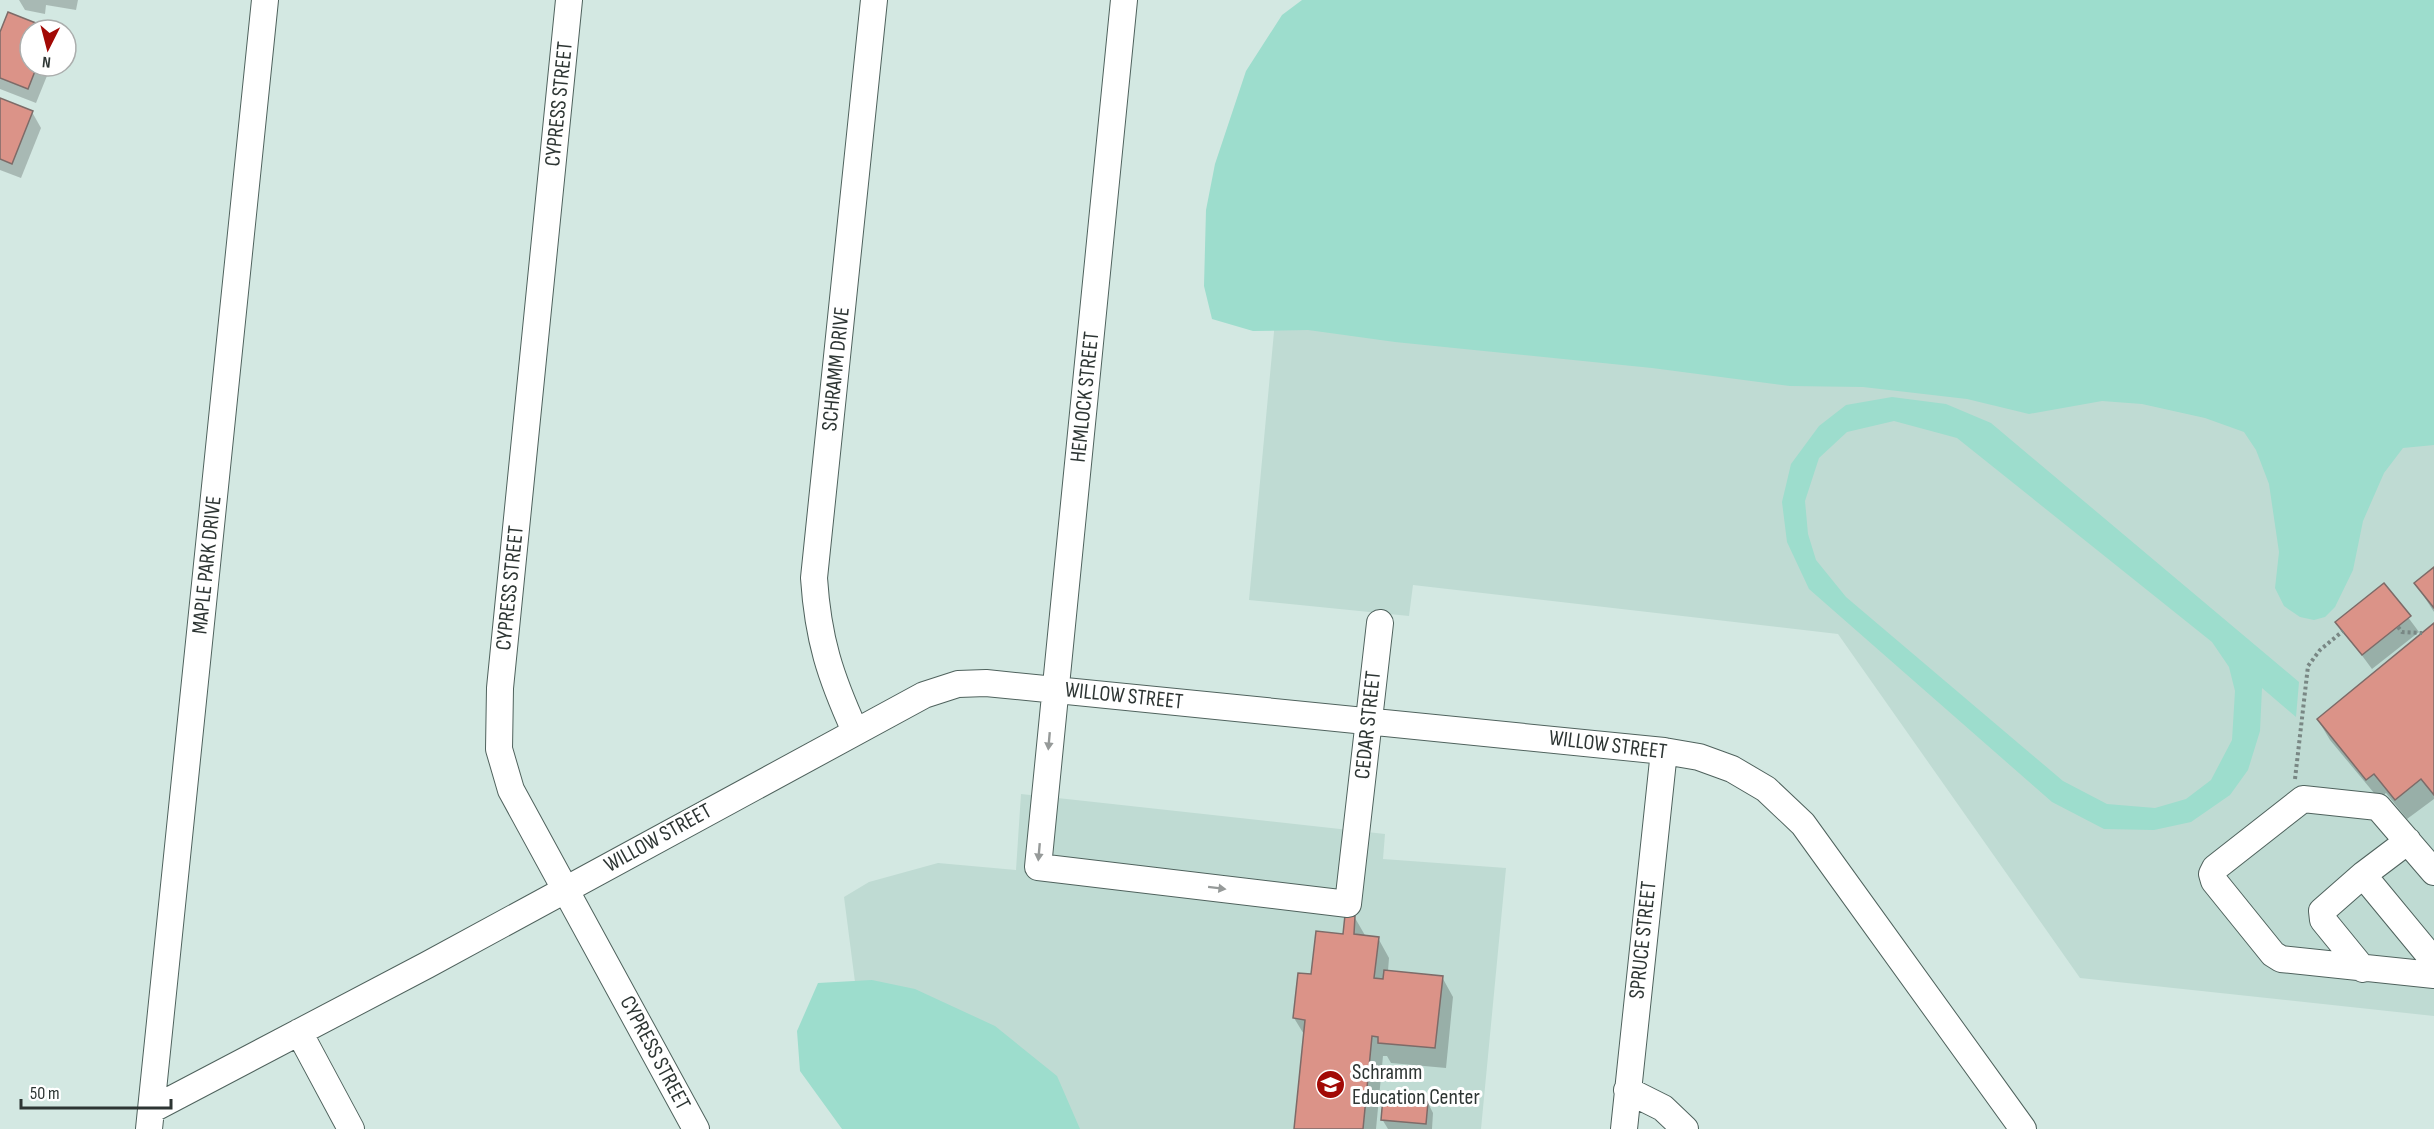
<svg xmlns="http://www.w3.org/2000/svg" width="2434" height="1129" viewBox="0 0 2434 1129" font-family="'Sofia Sans Condensed',sans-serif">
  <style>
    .built { fill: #bfdbd3 }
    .green { fill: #9dddcd; fill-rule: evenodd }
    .shadow { fill: #0003 }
    .building { fill: #db9388; stroke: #7d6b68; stroke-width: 1.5 }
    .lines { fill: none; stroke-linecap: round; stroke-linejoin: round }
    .minor-casing { stroke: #4f625d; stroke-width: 28 }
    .path { stroke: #798784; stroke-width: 4; stroke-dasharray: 3 3; stroke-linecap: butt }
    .minor { stroke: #fff; stroke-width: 26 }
    .oneway { fill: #969a99 }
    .labels { text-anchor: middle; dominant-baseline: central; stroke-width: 6; stroke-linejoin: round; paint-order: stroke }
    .street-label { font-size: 22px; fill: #2d3533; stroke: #fff }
    .poi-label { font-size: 22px; fill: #2d3533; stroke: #fff; text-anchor: start }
  </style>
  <rect width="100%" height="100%" fill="#d3e8e2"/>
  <path class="built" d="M1278 289 2434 409V1016L2080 978 1838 634 1413 585 1409 616 1249 600Z
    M1021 794 1385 834 1383 859 1506 868 1481 1129H874L844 897 869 882 938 863 1016 870Z"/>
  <path class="green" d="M1302 0H2434V445L2403 448 2384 473 2363 521 2353 570 2335 607 2325 617 2314 620 2300 617 2284 606 2275 588 2279 552 2269 484 2256 450 2244 432 2205 418 2142 404 2102 401 2029 414 1967 399 1863 387 1790 386 1652 368 1395 342 1308 330 1253 331 1212 319 1204 286 1206 210 1215 164 1246 71 1282 15Z
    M1892 397 1946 404 1991 423 2299 682 2296 717 2262 688 2260 731 2248 770 2230 795 2191 822 2154 830 2104 829 2052 802 1809 589 1787 542 1782 502 1791 464 1819 426 1846 405ZM1894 421 1957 438 2212 642 2229 667 2235 691 2232 740 2211 780 2186 799 2155 808 2107 804 2063 781 1846 597 1816 560 1808 534 1805 501 1819 458 1847 432Z
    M872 980 915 989 995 1026 1057 1076 1080 1129H842L800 1071 797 1031 818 983Z"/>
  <path class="shadow" d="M19 0H78L76 10 46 5 45 14 25 10Z
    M8 14 48 30H30V66H51L36 103 0 89V36Z
    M0 100 32 112 41 128 21 178 0 170Z
    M2434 569V612L2416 584Z
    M2384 585 2419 632 2372 669 2337 622Z
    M2434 625V799L2407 819 2386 793 2379 799 2330 740 2318 720Z
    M1355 918 1366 937 1378 938 1389 958 1388 971 1442 977 1453 997 1446 1068 1391 1063 1387 1056H1383L1376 1129H1295L1305 1036 1294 1018 1312 976 1345 935Z
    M1428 1103 1433 1113 1432 1129H1388L1382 1119Z"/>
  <path class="building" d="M8 12 51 29 30 30V66H37L28 89 0 78V32Z
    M0 98 33 111 12 164 0 159Z
    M2434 567V608L2414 583Z
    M2384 583 2411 616 2362 655 2335 622Z
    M2434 623V795L2421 779 2395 800 2374 774 2366 780 2317 719Z
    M1345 915 1355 916 1354 934 1379 937 1374 978 1383 979 1384 970 1443 976 1435 1048 1378 1043V1037L1372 1036 1363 1129H1294L1305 1020 1293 1018 1298 973 1311 974 1316 931 1343 934Z
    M1383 1097 1428 1102 1426 1124 1381 1120Z"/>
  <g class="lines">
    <defs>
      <path id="minor" d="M569 0 500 688 499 749 511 790 696 1129
        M1124 0 1038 867 1348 904 1380 623
        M855 731C830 676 818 639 814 578L874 0
        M2408 841 2363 875 2434 961
        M2434 872 2378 807 2303 799 2215 868 2212 874 2214 881 2273 954 2281 959 2434 975
        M2363 969 2323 920 2322 911 2363 875
        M299 1032 351 1129
        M1627 1090 1663 1108 1685 1129
        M151 1110 427 965 924 695 958 684 986 683 1664 751 1699 757 1732 769 1766 789 1803 824 2023 1129
        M149 1129 265 0
        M1624 1129 1664 751"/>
    </defs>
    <use href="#minor" class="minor-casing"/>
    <path class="path" d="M2398 627 2402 632 2422 633
      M2295 779 2308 666 2320 650 2343 631"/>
    <use href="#minor" class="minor"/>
  </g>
  <defs><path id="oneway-solid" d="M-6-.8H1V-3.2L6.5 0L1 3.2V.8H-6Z" transform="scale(1.5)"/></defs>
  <g class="oneway">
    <use href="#oneway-solid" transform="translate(1049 741) rotate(95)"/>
    <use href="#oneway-solid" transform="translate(1039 852) rotate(95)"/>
    <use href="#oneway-solid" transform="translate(1217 888) rotate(7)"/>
  </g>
  <defs>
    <symbol id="school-disc" viewBox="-11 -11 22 22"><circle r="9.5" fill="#a20905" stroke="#fff"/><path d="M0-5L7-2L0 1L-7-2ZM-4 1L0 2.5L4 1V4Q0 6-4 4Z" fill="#fff"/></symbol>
  </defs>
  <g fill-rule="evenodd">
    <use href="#school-disc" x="1314" y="1068" width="33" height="33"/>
  </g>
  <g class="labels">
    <g class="street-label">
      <text transform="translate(559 104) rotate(-84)">CYPRESS STREET</text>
      <text transform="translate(836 369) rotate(-84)">SCHRAMM DRIVE</text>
      <text transform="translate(1085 397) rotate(-84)">HEMLOCK STREET</text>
      <text transform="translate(207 565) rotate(-84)">MAPLE PARK DRIVE</text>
      <text transform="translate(510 588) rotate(-84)">CYPRESS STREET</text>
      <text transform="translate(1124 696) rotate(6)">WILLOW STREET</text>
      <text transform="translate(1368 725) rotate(-84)">CEDAR STREET</text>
      <text transform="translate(1608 745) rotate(7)">WILLOW STREET</text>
      <text transform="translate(658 838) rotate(-29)">WILLOW STREET</text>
      <text transform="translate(1643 940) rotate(-84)">SPRUCE STREET</text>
      <text transform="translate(655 1053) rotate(62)">CYPRESS STREET</text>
    </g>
    <g class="poi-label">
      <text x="1352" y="1072">Schramm<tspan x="1352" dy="25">Education Center</tspan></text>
    </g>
  </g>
  <g transform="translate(48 48) rotate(186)"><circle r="28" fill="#ffffff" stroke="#abaead" stroke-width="1.5"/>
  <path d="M0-4.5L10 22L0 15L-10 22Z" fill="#a20905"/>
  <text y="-9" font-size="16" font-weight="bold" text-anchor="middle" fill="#2d3533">N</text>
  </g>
  <path d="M21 1099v9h150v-9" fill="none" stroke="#2d3533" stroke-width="3"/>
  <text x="30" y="1099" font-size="18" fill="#2d3533" stroke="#ffffff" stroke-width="4.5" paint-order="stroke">50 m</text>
</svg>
